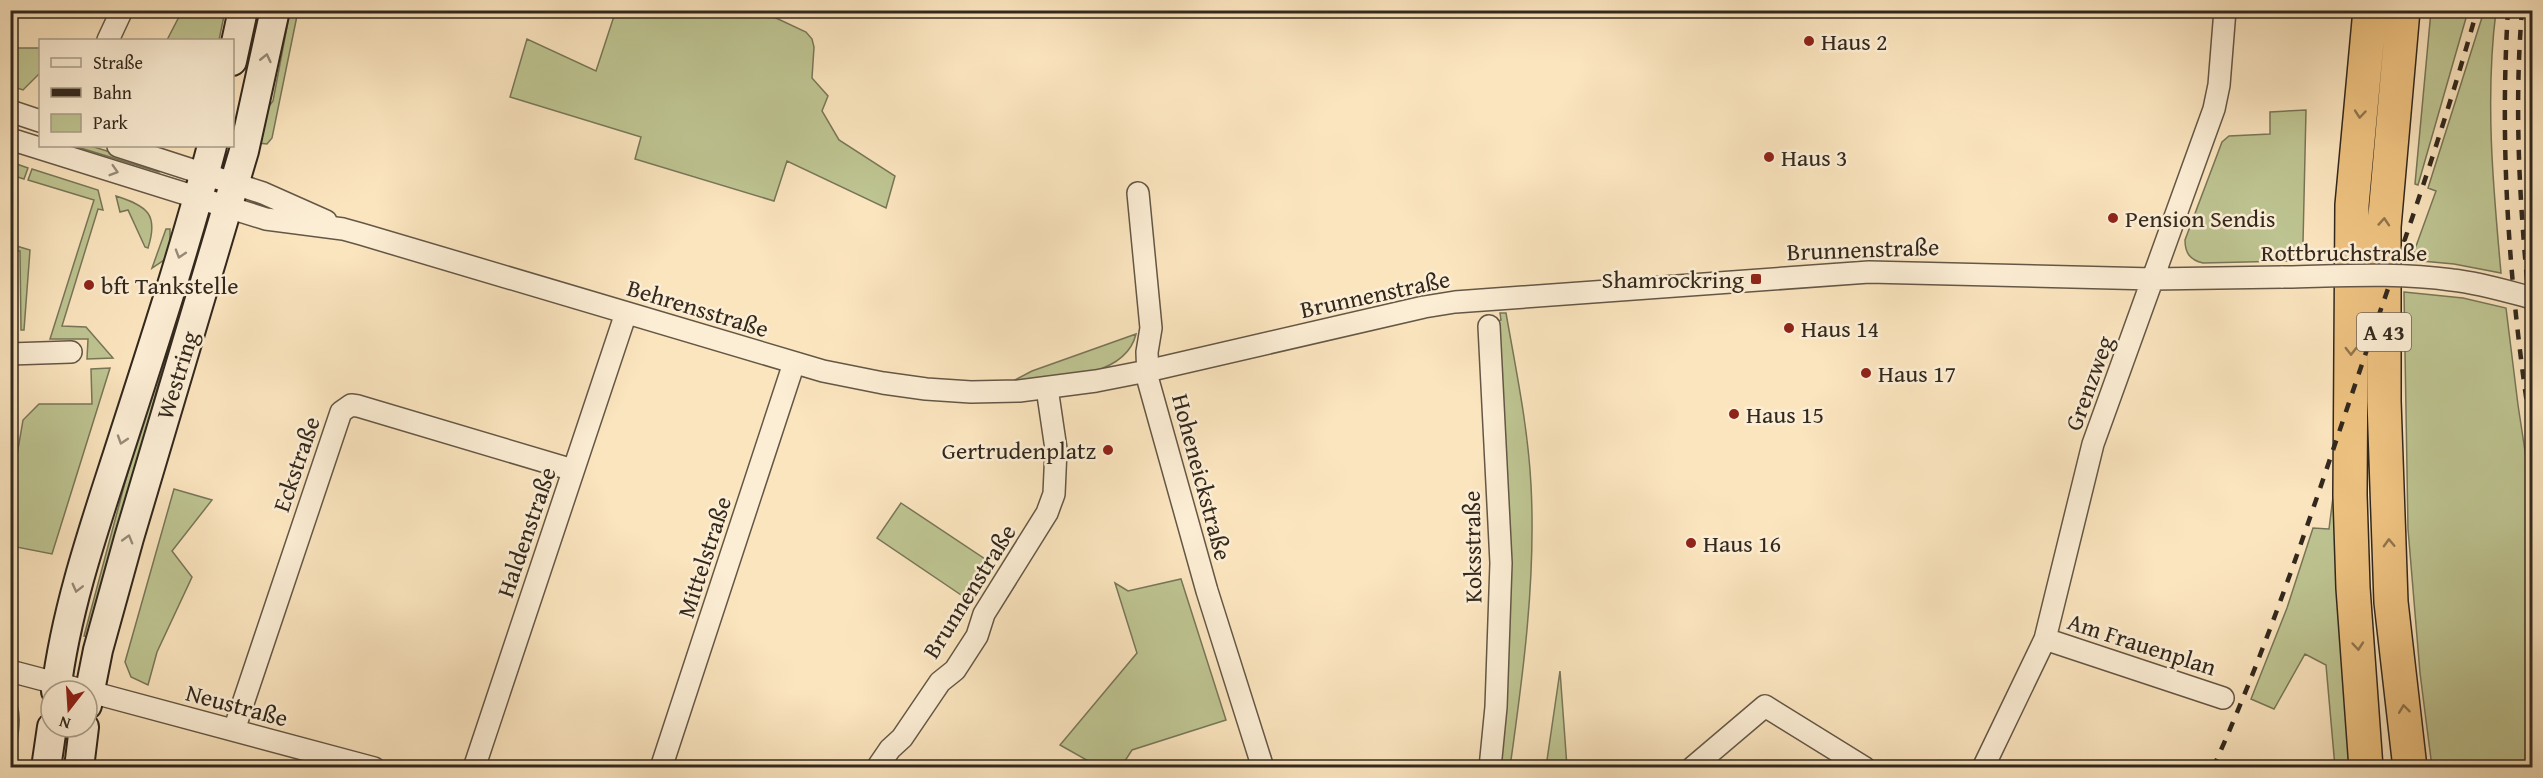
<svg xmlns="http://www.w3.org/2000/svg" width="2543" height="778" viewBox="0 0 2543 778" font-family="'Gentium Book Plus',serif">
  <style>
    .green { fill: #bec592; stroke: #787658; stroke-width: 1.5 }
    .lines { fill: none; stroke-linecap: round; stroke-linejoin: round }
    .minor-casing { stroke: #645746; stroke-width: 24 }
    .secondary-casing { stroke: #32281d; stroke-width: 32 }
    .motorway-casing { stroke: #32281d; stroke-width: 36 }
    .minor { stroke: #fceed5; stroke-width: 21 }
    .secondary { stroke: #fceed5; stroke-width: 28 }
    .motorway { stroke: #eec280; stroke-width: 33 }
    .rail { stroke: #32281d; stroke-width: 4.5; stroke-dasharray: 10 10; stroke-linecap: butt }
    .minor-bridge-casing { stroke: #645746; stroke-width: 24; stroke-linecap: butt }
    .minor-bridge { stroke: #fceed5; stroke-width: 21 }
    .oneway { stroke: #978b79 }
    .oneway2 { stroke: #90754e }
    .poi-dot { fill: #8f2418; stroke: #fceed5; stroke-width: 2 }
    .labels { text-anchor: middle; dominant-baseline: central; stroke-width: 5; stroke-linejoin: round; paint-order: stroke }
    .shield { fill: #fceed5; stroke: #6f6354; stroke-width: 1.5 }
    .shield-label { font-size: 22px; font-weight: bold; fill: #32281d }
    .poi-label { font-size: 24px; fill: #32281d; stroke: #fceed5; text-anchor: start }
    .street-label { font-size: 24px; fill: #32281d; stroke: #fceed5 }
  </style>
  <rect width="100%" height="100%" fill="#fbe5bf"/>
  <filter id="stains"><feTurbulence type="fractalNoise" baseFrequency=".00333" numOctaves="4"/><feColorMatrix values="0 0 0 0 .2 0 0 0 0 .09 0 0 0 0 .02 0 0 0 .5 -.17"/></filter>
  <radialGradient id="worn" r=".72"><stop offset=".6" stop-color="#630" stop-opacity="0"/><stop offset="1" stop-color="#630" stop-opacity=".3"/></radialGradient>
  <path class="green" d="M616 10H751L776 18 806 32 812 39 814 47 812 78 828 96 822 111 839 140 895 176 886 208 787 161 774 201 635 159 641 137 510 97 527 39 596 71Z
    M182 11H225L219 40H167Z
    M290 11H298L272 138 267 144 258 143 266 110 273 101Z
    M2431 11H2468L2418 185 2415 184Z
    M2484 11H2496C2485 98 2493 186 2501 273L2454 264 2411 260 2436 191 2428 188Z
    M11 48H40V73L23 90 11 86Z
    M2306 110 2303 243 2288 261 2203 263C2190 260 2185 253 2185 240L2222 142 2229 136 2270 134V112Z
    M74 146H91L161 168 159 172Z
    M11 162 28 168 24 179 11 175Z
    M32 169 98 190 103 210 98 209 62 326 86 327 113 358 87 359 88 339H50L94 200 28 180Z
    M116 196C147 206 159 214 148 248L145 247 128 210 120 212Z
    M166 229H170V256L152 268Z
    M10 244 30 250 24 330H21L20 251H11Z
    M2404 292 2463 298 2506 308 2518 405 2532 497V767H2432L2420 673 2408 529Z
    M1500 313H1506C1516 370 1528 427 1531 485 1536 579 1523 675 1510 767L1497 768 1498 321 1501 320Z
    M165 333 171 335 92 638 84 636Z
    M1136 334C1125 380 1052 378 1013 381L1032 371Z
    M110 368 52 554 11 546V490L23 420 39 404H92L91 369Z
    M2335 481 2357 767H2335L2326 665 2305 654 2274 709 2251 699 2287 608 2313 528 2329 529Z
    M174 489 212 500 172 551 192 577 157 652 148 685 131 677 125 662Z
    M901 503 994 565 970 601 877 538Z
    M1181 579 1226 720 1132 750 1121 767H1099L1060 745 1137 653 1115 583 1128 591Z
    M1560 671 1567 767H1546Z
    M11 693C27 714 15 744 13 768L10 767Z"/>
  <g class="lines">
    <defs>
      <path id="minor" d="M108 40 122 10
        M10 111 40 121
        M10 139 266 219 343 229 361 234 823 371 883 383 926 389 971 392 1019 391 1096 381 1147 371 1424 307 1455 302 1869 272 2153 279 2283 277
        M118 146 263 193 326 221
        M1138 193 1151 328 1147 352 1148 380 1207 591 1263 768
        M1489 326 1501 563 1496 707 1490 768
        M10 354 71 352
        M2045 639 2223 698
        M10 671 86 691
        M87 691 374 768
        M234 730 341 412 351 405 358 406 573 470
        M474 768 626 313
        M661 768 794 363
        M877 768 890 749 902 738 940 682 955 670 977 636 984 614 1047 513 1054 494 1056 449 1047 388
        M1692 768 1765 706 1865 768
        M1983 768 2045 639 2093 444 2214 109 2219 85 2225 10"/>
      <path id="secondary" d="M232 61 243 10
        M56 691C66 610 93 531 118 454 151 352 185 249 212 146
        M87 705 98 650 129 538 244 151 275 10
        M46 768 52 727
        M79 768 84 727"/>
      <path id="motorway" d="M2403 10 2384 227V401L2391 602 2410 768
        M2366 768 2353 588 2350 495 2352 205 2370 10"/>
    </defs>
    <use href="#minor" class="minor-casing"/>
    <use href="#secondary" class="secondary-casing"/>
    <use href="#motorway" class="motorway-casing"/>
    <use href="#minor" class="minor"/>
    <use href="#secondary" class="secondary"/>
    <use href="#motorway" class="motorway"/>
    <path class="rail" d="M2508 10C2499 153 2510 296 2532 437
      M2522 10C2513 118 2521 224 2532 331
      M2213 768C2271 639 2314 506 2359 373 2400 253 2443 133 2477 10"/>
    <defs>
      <path id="minor-bridge" d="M2283 277C2339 276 2396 272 2452 280 2480 283 2506 291 2532 298"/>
    </defs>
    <use href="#minor-bridge" class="minor-bridge-casing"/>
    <use href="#minor-bridge" class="minor-bridge"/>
  </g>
  <defs><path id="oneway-chevron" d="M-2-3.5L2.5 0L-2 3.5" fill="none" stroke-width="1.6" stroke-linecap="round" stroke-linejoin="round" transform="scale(1.5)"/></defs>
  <g class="oneway">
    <use href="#oneway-chevron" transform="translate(266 58) rotate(-77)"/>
    <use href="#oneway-chevron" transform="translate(114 171) rotate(17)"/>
    <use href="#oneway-chevron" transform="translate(180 254) rotate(107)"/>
    <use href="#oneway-chevron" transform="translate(122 440) rotate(108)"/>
    <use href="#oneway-chevron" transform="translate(128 539) rotate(-74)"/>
    <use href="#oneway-chevron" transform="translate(77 588) rotate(104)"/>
  </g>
  <g class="oneway2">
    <use href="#oneway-chevron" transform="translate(2360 114) rotate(95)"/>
    <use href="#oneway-chevron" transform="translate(2384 222) rotate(-86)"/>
    <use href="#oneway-chevron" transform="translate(2351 351) rotate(90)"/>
    <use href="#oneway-chevron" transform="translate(2389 543) rotate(-92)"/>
    <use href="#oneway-chevron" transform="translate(2358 646) rotate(85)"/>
    <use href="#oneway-chevron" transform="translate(2404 709) rotate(-97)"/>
  </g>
  <g class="poi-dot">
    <circle cx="1809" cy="41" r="6"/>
    <circle cx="1769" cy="157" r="6"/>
    <circle cx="2113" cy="218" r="6"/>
    <rect x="1750" y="273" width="12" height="12" rx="3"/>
    <circle cx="89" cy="285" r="6"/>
    <circle cx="1789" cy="328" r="6"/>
    <circle cx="1866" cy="373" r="6"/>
    <circle cx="1734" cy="414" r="6"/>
    <circle cx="1108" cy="450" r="6"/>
    <circle cx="1691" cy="543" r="6"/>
  </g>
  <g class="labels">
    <rect class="shield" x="2357" y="313" width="54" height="38" rx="4.5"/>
    <g class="shield-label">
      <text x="2384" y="332">A 43</text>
    </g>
    <g class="poi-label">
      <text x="1821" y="41">Haus 2</text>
      <text x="1781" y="157">Haus 3</text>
      <text x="2125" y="218">Pension Sendis</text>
      <text x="1744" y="279" text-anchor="end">Shamrockring</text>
      <text x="101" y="285">bft Tankstelle</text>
      <text x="1801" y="328">Haus 14</text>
      <text x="1878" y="373">Haus 17</text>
      <text x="1746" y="414">Haus 15</text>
      <text x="1096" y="450" text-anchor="end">Gertrudenplatz</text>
      <text x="1703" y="543">Haus 16</text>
    </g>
    <g class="street-label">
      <text transform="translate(1863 249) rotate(-2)">Brunnenstraße</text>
      <text x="2344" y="252">Rottbruchstraße</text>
      <text transform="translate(1375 294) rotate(-12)">Brunnenstraße</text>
      <text transform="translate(698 308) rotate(17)">Behrensstraße</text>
      <text transform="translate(177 375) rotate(-73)">Westring</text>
      <text transform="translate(2089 383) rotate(-70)">Grenzweg</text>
      <text transform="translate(296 464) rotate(-71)">Eckstraße</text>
      <text transform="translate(1202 477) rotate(75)">Hoheneickstraße</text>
      <text transform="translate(526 532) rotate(-71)">Haldenstraße</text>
      <text transform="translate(1472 547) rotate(-91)">Koksstraße</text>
      <text transform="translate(704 557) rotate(-72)">Mittelstraße</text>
      <text transform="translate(969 591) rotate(-58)">Brunnenstraße</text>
      <text transform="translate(2142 644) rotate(18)">Am Frauenplan</text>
      <text transform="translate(237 705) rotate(15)">Neustraße</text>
    </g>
  </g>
  <rect width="2543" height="778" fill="none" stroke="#fbe5bf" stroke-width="36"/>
  <rect x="12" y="12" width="2519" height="754" fill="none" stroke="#32281d" stroke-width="3"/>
  <rect x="18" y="18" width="2507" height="742" fill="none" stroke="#32281d" stroke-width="1.5"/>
  <rect x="39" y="39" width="195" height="108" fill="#fceed5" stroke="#ab9f8b" stroke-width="1.5"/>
  <rect x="51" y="58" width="30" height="9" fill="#fceed5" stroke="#ab9f8b" stroke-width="1.5"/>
  <text x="93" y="69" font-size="18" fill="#32281d">Straße</text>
  <rect x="51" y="88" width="30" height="9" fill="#32281d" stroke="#ab9f8b" stroke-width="1.5"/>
  <text x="93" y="99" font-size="18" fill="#32281d">Bahn</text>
  <rect x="51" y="114" width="30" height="18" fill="#bec592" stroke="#ab9f8b" stroke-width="1.5"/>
  <text x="93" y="129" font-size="18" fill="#32281d">Park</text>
  <g transform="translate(69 709) rotate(197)"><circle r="28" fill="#fceed5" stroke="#ab9f8b" stroke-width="1.5"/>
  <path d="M0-4.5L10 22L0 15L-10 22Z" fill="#8f2418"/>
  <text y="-9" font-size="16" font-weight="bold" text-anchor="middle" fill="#32281d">N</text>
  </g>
  <rect width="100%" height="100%" filter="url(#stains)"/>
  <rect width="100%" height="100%" fill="url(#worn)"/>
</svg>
